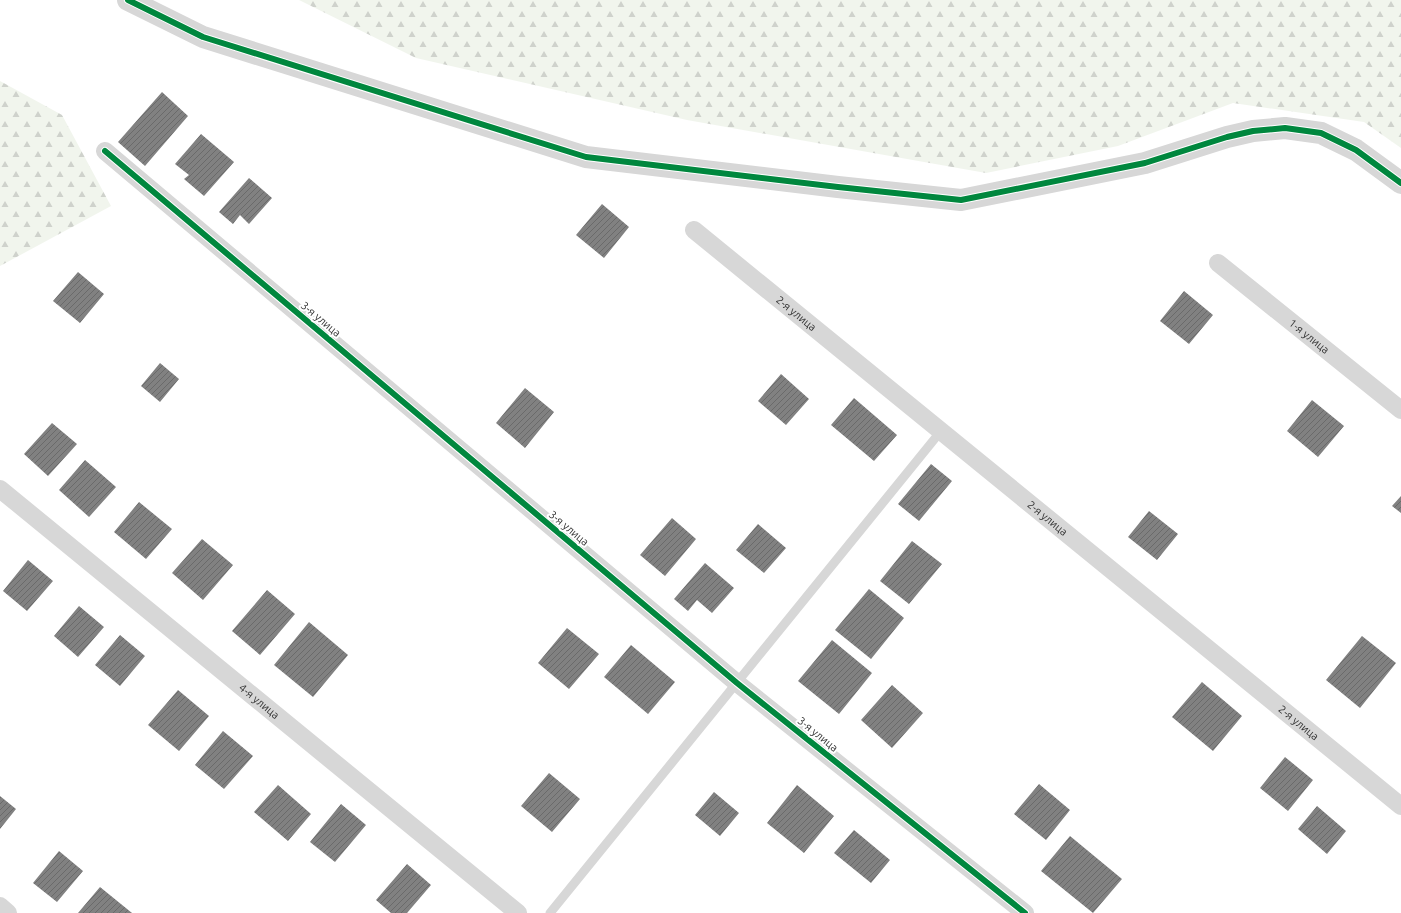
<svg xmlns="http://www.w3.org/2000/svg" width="1401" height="913" viewBox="0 0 1401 913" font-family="Ubuntu,sans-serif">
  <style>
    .forest { fill: url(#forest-firs) }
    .building { fill: url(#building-hatch) }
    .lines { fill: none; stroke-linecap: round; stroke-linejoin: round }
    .service { stroke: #d7d7d7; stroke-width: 9 }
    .minor { stroke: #d7d7d7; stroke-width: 18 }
    .tertiary { stroke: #d7d7d7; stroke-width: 22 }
    .cycleway-casing { stroke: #fff; stroke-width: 8 }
    .cycleway { stroke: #00873e; stroke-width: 6 }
    .labels { text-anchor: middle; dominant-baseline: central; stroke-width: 4; stroke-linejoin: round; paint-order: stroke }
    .street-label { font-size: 11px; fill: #333; stroke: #fff }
  </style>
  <defs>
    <pattern id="forest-firs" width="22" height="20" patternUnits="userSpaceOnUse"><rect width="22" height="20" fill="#f1f5ed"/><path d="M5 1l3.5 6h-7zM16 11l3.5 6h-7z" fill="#cfd2cc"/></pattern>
    <pattern id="building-hatch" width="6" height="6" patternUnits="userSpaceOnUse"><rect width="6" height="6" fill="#818181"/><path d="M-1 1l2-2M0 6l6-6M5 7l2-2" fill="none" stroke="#6a6a6a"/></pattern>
  </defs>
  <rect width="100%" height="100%" fill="#fff"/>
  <path class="forest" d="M299 0H1401V148L1364 122 1233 103 1118 146 986 173 687 120 416 58Z
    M0 81 62 115 111 206 0 266Z"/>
  <path class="building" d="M162 92 188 116 145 166 118 142Z
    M201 134 234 162 204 196 184 179 189 175 175 164Z
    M249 178 272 198 249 224 240 215 233 224 219 212Z
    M602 204 629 227 604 258 576 235Z
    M78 272 104 294 80 323 53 301Z
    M1184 291 1213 315 1189 344 1160 321Z
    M160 363 179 379 160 402 141 386Z
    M781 374 809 399 786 425 758 401Z
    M525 388 554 412 525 448 496 423Z
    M854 398 897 435 874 461 831 425Z
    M1312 400 1344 426 1318 457 1287 431Z
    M52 423 77 444 48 476 24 454Z
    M85 460 116 487 89 517 59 490Z
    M931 464 952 481 919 521 898 504Z
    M1401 496V513L1392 506Z
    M139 502 172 529 146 559 114 532Z
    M1149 511 1178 534 1157 560 1128 537Z
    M672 518 696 539 665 576 640 555Z
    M758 524 786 548 764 573 736 550Z
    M202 539 233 565 203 600 172 573Z
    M912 541 942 564 909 604 880 581Z
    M28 560 53 581 27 611 3 591Z
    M705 563 734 588 712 613 697 600 688 611 674 599Z
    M869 589 904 618 871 659 835 630Z
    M267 590 295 614 260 655 232 631Z
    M79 606 104 627 78 657 54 636Z
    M309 622 348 655 313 697 274 665Z
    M567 628 599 654 569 689 538 663Z
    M120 635 145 656 120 686 95 665Z
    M1362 636 1396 663 1360 708 1326 680Z
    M832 640 872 673 839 714 798 681Z
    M631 645 675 682 648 714 604 677Z
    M1202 682 1242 716 1213 751 1172 717Z
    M892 685 923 713 892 748 861 720Z
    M178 690 209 716 179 751 148 725Z
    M223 731 253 756 224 789 195 765Z
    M1285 757 1313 780 1288 811 1260 788Z
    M549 773 580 799 552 832 521 806Z
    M1039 784 1070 810 1046 840 1014 814Z
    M278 785 311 814 288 841 254 812Z
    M797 785 834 816 804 853 767 823Z
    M714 792 739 813 720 836 695 815Z
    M0 796 16 809 0 829Z
    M341 804 366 825 335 862 310 842Z
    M1317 806 1346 831 1327 854 1298 829Z
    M854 830 890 860 871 883 834 853Z
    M1070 836 1122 879 1093 913 1041 871Z
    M59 851 83 871 57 902 33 883Z
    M407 864 431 885 407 913H391L376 900Z
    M100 887 132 913H78Z"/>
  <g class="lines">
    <path class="service" d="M550 913 941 431"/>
    <g class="minor">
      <path d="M105 151 737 683 1025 913"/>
      <path id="s1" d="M694 230 1401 806"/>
      <path id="s2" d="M1218 263 1401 410"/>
      <path id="s3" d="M0 489 518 913"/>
      <path d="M0 906 8 913"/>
    </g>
    <path class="tertiary" d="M128 0 203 37 586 157 838 187 961 200 1145 163 1227 137 1253 131 1285 128 1321 133 1356 150 1401 183"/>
    <defs>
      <path id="cycleway" d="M128 0 203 37 586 157 838 187 961 200 1145 163 1227 137 1253 131 1285 128 1321 133 1356 150 1401 183
        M105 151 737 683 1025 913"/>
    </defs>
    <use href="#cycleway" class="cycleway-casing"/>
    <use href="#cycleway" class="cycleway"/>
  </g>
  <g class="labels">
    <g class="street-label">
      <text stroke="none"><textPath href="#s1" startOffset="132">2-я улица</textPath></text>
      <text transform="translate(321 319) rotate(40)">3-я улица</text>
      <text stroke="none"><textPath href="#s2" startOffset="117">1-я улица</textPath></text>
      <text stroke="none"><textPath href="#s1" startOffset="456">2-я улица</textPath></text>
      <text transform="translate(569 528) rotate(40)">3-я улица</text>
      <text stroke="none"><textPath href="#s3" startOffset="335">4-я улица</textPath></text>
      <text stroke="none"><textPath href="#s1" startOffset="780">2-я улица</textPath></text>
      <text transform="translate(818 734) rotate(39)">3-я улица</text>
    </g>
  </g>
</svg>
